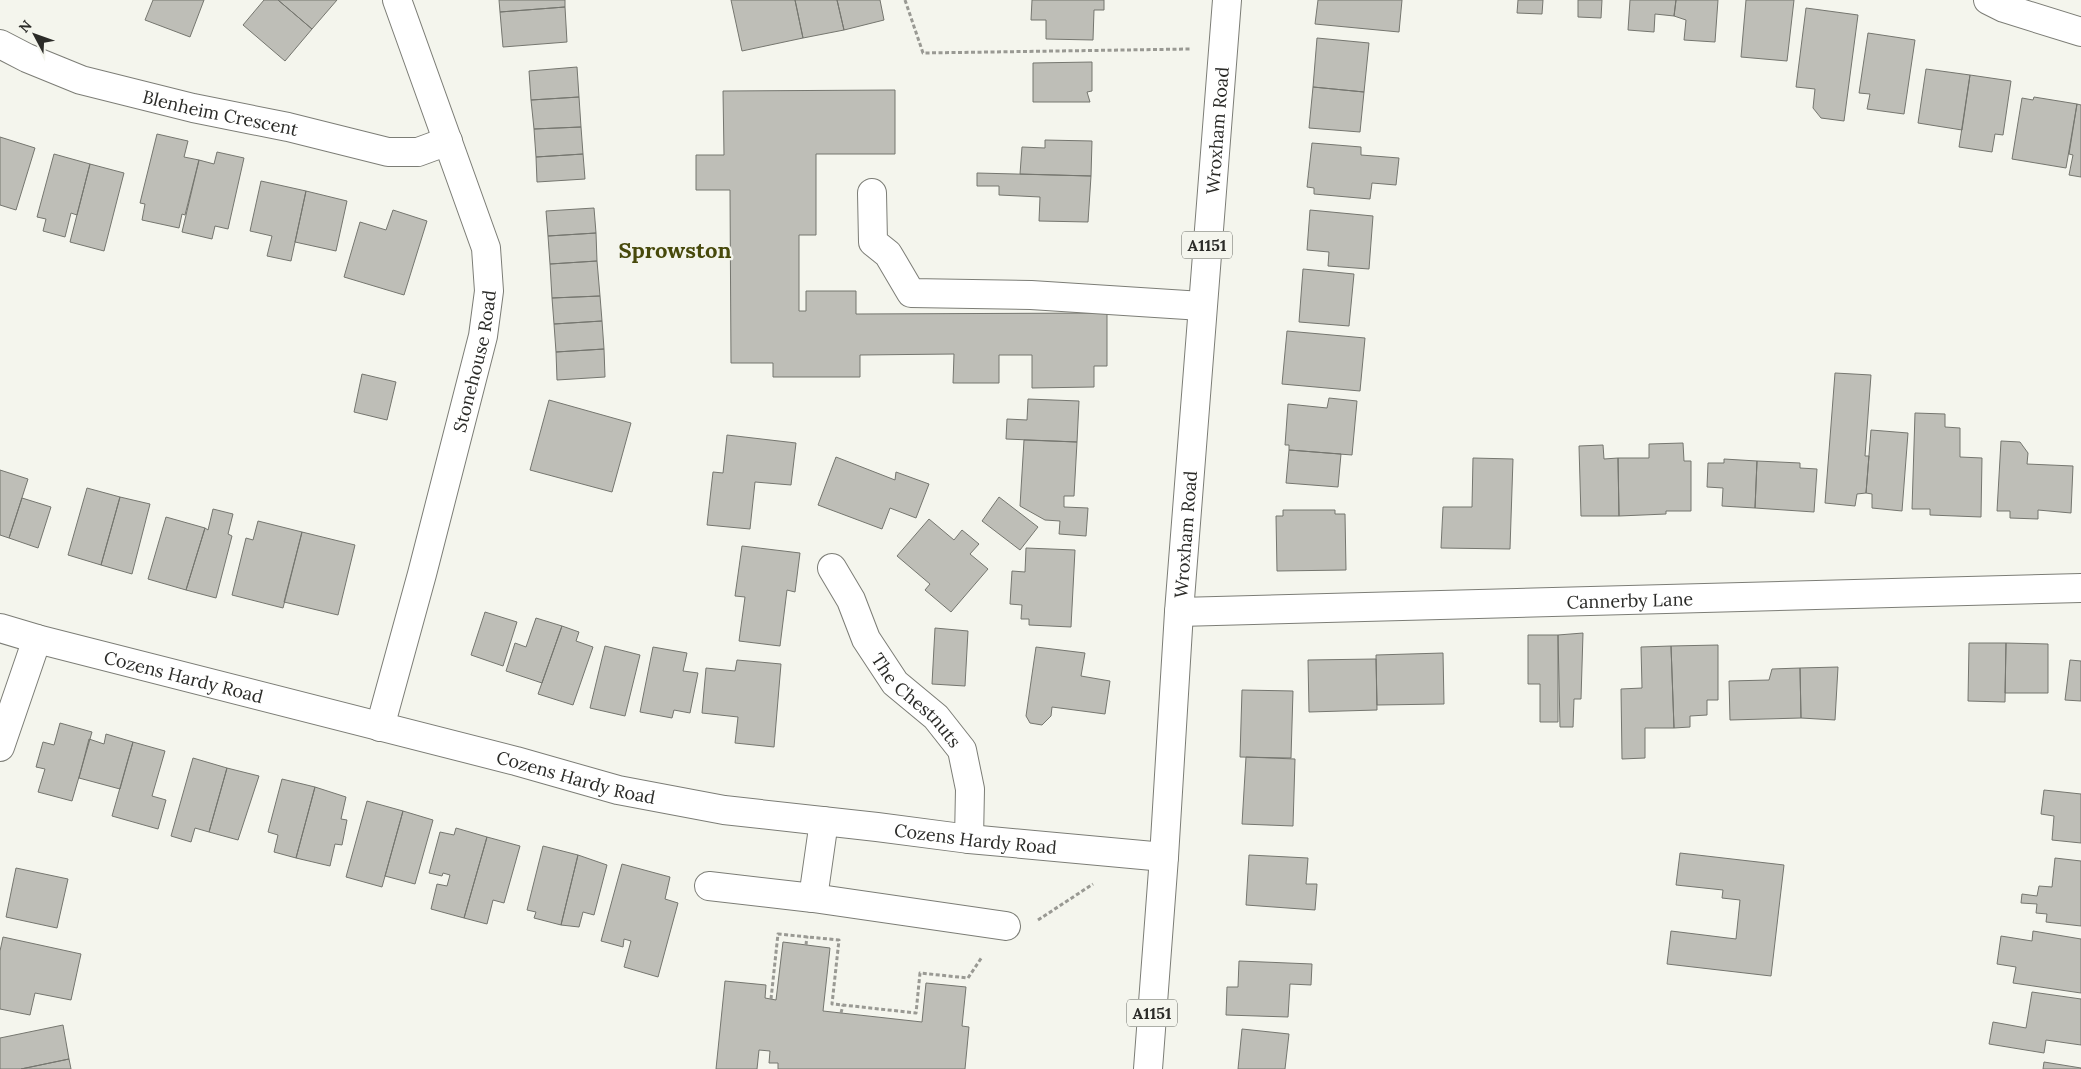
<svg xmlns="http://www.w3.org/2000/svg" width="2081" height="1069" viewBox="0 0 2081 1069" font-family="Lora,serif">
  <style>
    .building { fill: #bebeb7; stroke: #75766f }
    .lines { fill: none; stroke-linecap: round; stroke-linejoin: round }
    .minor-casing { stroke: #7c7d76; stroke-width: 30 }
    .major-casing { stroke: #7c7d76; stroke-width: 30 }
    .path { stroke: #999993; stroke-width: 3; stroke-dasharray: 4 2.5; stroke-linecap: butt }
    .minor { stroke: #fff; stroke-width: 28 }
    .major { stroke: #fff; stroke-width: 28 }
    .labels { text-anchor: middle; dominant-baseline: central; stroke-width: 4.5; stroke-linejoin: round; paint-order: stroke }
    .shield { fill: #f4f5ed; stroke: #676863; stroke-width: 1 }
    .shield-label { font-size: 16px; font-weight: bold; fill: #2b2b28 }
    .street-label { font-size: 18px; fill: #2b2b28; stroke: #f4f5ed }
    .district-label { font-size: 22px; font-weight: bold; fill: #47490b; stroke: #f4f5ed }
  </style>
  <rect width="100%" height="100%" fill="#f4f5ed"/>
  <path class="building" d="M153 0H204L190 37 145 20Z
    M264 0H278L312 29 285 61 243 25Z
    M278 0H337L312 29Z
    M499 0H565V7L500 12Z
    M731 0H795L803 38 742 51Z
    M795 0H837L844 30 803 38Z
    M837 0H880L884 20 844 30Z
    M1032 0H1104V10H1094L1093 40 1046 39V20H1031Z
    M1318 0H1402L1399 32 1315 24Z
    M1518 0H1543L1542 14 1517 13Z
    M1578 0H1602L1601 18 1578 17Z
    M1630 0H1676L1674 16 1655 14 1654 32 1628 30Z
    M1676 0H1718L1715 42 1684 40 1686 20 1674 16Z
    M1746 0H1794L1787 61 1741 57Z
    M565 7 567 42 503 47 500 12Z
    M1806 8 1858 15 1844 121 1821 118 1813 108 1815 89 1796 87Z
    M1868 33 1915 40 1904 114 1867 109 1870 94 1859 93Z
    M1317 38 1369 43 1364 92 1313 87Z
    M1092 62V91L1087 92 1090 102H1033V63Z
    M577 67 579 97 531 100 529 71Z
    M1926 69 1970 75 1962 130 1918 123Z
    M1970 75 2011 81 2003 135 1995 134 1992 152 1959 147Z
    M1313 87 1364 92 1360 132 1309 128Z
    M895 90V154H816V235H799V311H806V291H856V314L1107 313V366H1094V387L1032 388V355H999V383H953L954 354 860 355V377H773V363H731L730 190H696V155H724L723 91Z
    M579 97 581 127 534 129 531 100Z
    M2034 97 2077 104 2066 168 2012 159 2022 98 2033 100Z
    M2077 104 2081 105V177L2069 175 2073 155 2069 154Z
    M581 127 583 154 536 157 534 129Z
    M157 134 188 141 184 157 199 160 185 215 182 214 179 228 142 220 145 204 140 203Z
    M0 137 35 148 16 210 0 205Z
    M1045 140 1092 141 1091 176 1020 174 1022 147 1045 148Z
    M1312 143 1361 147V155L1399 158 1396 185 1372 183 1370 199 1314 194V188L1307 187Z
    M217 152 244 158 228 229 215 226 212 239 182 232 199 160 214 164Z
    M54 154 90 164 77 215 71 213 65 237 43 231 46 219 37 217Z
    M583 154 585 179 537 182 536 157Z
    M90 164 124 173 104 251 70 242Z
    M977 173 1091 176 1088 222 1039 221 1040 197 999 195V186H977Z
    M261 181 306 191 291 261 267 256 272 236 250 231Z
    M306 191 347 201 336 251 295 242Z
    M594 208 596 233 548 236 546 211Z
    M393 210 427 221 404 295 344 277 360 222 386 230Z
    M1310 210 1373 216 1369 269 1328 266 1329 252 1307 250Z
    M596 233 597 261 550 264 548 236Z
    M597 261 600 296 552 298 550 264Z
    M1303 269 1354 274 1349 326 1299 322Z
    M600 296 602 321 554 324 552 298Z
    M602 321 604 349 556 352 554 324Z
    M1287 331 1365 338 1360 391 1282 384Z
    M604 349 605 377 557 380 556 352Z
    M1835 373 1871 375 1865 456H1869L1866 493 1857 494 1855 506 1825 503Z
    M362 374 396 382 387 420 354 412Z
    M1329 398 1357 401 1352 455 1289 450V445H1285L1288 404 1327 408Z
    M1028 399 1079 401 1077 442 1006 439 1007 419 1027 420Z
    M549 400 631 423 612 492 530 470Z
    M1915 413 1945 414V427L1960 428V457L1982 458 1981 517 1930 515V509H1912Z
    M1871 430 1908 433 1902 511 1872 508V494L1866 493Z
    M727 435 796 443 791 485 755 482 750 529 707 525 713 472 723 473Z
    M1024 440 1077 442 1074 496H1064V507L1088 508 1086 536 1059 534 1060 521 1045 520 1020 506Z
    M2001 441 2020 442 2028 453 2027 464 2073 466 2071 513 2038 510V519L2010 518V511H1997Z
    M1683 443 1684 461H1691V511H1666V514L1619 516 1618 458H1649V444Z
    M1603 445 1604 459 1618 458 1619 516H1581L1579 446Z
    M1289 450 1341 454 1338 487 1286 483Z
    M836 457 895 480 896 472 929 484 916 518 890 508 882 529 818 505Z
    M1473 458 1513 459 1510 549 1441 548 1443 507H1472Z
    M1724 459 1757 461 1755 508 1722 506 1723 488 1707 487 1708 463H1724Z
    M1757 461 1800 463V468L1817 469 1814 512 1755 508Z
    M0 470 28 479 9 538 0 535Z
    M87 488 120 497 101 565 68 555Z
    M120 497 150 504 132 574 101 565Z
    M999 497 1038 527 1020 550 982 521Z
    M22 498 51 507 38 548 9 538Z
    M213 509 233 514 228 534 232 536 216 598 186 590 205 528 208 530Z
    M1283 510H1335V514H1345L1346 570 1277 571 1276 516H1283Z
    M166 517 205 528 186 590 148 579Z
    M929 519 954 540 962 530 979 544 970 554 988 569 951 612 925 590 930 584 897 556Z
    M258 521 302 532 283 608 232 595 246 538 253 540Z
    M302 532 355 545 338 615 284 602Z
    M742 546 800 553 795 592 787 590 780 646 739 641 745 597 735 596Z
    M1026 548 1075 550 1071 627 1029 625V619H1021L1022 605 1010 604 1012 571 1025 572Z
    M485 612 517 622 503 666 471 655Z
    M536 618 562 626 542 683 506 671 515 643 526 647Z
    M562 626 579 632 576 641 593 647 573 705 538 694Z
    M935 628 968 631 965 686 932 684Z
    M1583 633 1581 699H1574L1573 727H1560L1558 635Z
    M1528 635H1558V722H1540V684H1528Z
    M1969 643H2006L2005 702 1968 701Z
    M2006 643 2048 644V693H2005Z
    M1718 645V700H1707V715L1690 716V727L1674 728 1671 646Z
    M605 646 640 655 625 716 590 708Z
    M1671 646 1674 728H1645V758L1622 759 1621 689 1642 688 1641 647Z
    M653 647 687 653 683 671 698 673 690 713 674 710 672 718 640 712Z
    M1036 647 1085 653 1081 676 1110 681 1105 714 1052 707 1051 716 1042 725 1030 723 1026 716Z
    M1443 653 1444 704 1377 705 1376 655Z
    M1376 659 1377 710 1309 712 1308 660Z
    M737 660 781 664 774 747 735 743 738 717 702 713 706 668 735 671Z
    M2070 660 2081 661V701L2065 700Z
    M1838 667 1835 720 1801 718 1800 668Z
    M1800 668 1801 718 1730 720 1729 681 1769 680 1772 669Z
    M1242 690 1293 691 1291 758 1240 757Z
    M60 723 92 732 72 801 38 792 45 769 36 767 43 742 54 745Z
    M106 734 133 742 120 789 79 778 89 739 104 744Z
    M133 742 165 751 152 796 166 800 158 829 112 816Z
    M1246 757 1295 759 1293 826 1242 824Z
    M193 758 227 768 209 832 195 828 191 842 171 836Z
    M227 768 259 776 238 840 209 832Z
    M282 779 315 787 296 858 274 852 278 835 268 832Z
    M315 787 346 797 341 819 347 820 342 845 335 844 330 866 296 858Z
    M2044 790 2081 794V843L2052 840 2054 816 2041 814Z
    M367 801 403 811 382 887 346 877Z
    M403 811 433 820 415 884 385 876Z
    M456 828 487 837 464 918 431 909 437 884 447 886 450 875 443 873 442 876 429 873 440 832 454 835Z
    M487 837 520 846 504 903 493 900 487 924 464 918Z
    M543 846 578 855 561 925 534 918 536 912 527 910Z
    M1680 853 1784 865 1771 976 1667 964 1671 931 1736 939 1740 900 1722 898 1723 890 1676 885Z
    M578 855 607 865 594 915 583 912 579 927 561 925Z
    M1249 855 1308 858 1306 884H1317L1315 910 1246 905Z
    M2055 858 2081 861V926L2046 922 2047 914 2036 913 2037 904 2021 903 2022 894 2037 896 2039 886 2052 887Z
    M622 864 670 877 665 899 678 903 658 977 624 967 631 941 624 939 623 947 601 941Z
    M16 868 68 879 57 928 6 917Z
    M2033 931 2081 939V993L2013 983 2016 967 1997 964 2001 936 2032 941Z
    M3 937 81 954 71 1000 35 993 30 1015 0 1009V951Z
    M783 942 830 948 823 1011 922 1022 926 983 966 987 962 1026 969 1027 965 1069H778V1063H769L770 1051 759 1050 757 1069H716L725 981 766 985 765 998 776 1000Z
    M1239 961 1312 964 1311 985 1290 984 1288 1017 1226 1015 1227 987H1238Z
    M2032 992 2081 999V1045L2046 1040 2044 1053 1989 1044 1993 1022 2026 1028Z
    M63 1025 69 1059 21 1069H0V1038Z
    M1242 1029 1289 1034 1285 1069H1238Z
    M69 1059 71 1069H21Z
    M2044 1062 2081 1068V1069H2043Z"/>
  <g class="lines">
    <defs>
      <g id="minor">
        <path d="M1988 0 2004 8 2081 32"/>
        <path id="s1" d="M0 44 27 58 81 80 193 108 288 127 388 152H418L448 141"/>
        <path d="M872 193 873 242 888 254 911 293 1031 295 1202 306"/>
        <path id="s2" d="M832 568 851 600 866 639 895 683 936 717 962 750 970 789 969 839"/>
        <path id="s3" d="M1179 612 2081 588"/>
        <path id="s4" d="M0 628 37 639 516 761 618 790 724 810 877 827 969 839 1164 857"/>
        <path id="s5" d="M380 727 422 574 483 336 489 291 486 248 397 0"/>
        <path d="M0 747 37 639"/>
        <path d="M709 886 813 898 1006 926"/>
        <path d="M813 898 824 821"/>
      </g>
      <g id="major">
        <path id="s6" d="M1148 1069 1164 857 1179 612 1227 0"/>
      </g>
    </defs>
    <use href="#minor" class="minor-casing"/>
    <use href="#major" class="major-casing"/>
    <path class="path" d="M905 0 923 53 1191 49
      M1038 920 1093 884
      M806 945 807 936
      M771 999 778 934 839 940 832 1004 843 1005 916 1013 920 973 968 978 982 957
      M841 1013 843 1005"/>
    <use href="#minor" class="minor"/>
    <use href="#major" class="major"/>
  </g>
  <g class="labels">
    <g class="shield">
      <rect x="1182" y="231.5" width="50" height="27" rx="4"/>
      <rect x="1127" y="999.5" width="50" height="27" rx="4"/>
    </g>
    <g class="shield-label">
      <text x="1207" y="245">A1151</text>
      <text x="1152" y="1013">A1151</text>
    </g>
    <g class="street-label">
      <text stroke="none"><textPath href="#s1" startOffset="232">Blenheim Crescent</textPath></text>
      <text stroke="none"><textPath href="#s6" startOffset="941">Wroxham Road</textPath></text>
      <text stroke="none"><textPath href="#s5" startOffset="378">Stonehouse Road</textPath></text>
      <text stroke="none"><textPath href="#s6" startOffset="536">Wroxham Road</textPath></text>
      <text stroke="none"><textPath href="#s3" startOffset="451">Cannerby Lane</textPath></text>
      <text stroke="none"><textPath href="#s4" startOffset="190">Cozens Hardy Road</textPath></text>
      <text stroke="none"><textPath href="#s2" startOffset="159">The Chestnuts</textPath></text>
      <text stroke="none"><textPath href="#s4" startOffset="595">Cozens Hardy Road</textPath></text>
      <text stroke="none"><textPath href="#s4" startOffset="1000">Cozens Hardy Road</textPath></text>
    </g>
    <g class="district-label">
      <text x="675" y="250">Sprowston</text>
    </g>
  </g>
  <g transform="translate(35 35) rotate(311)" stroke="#f4f5ed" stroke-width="4" paint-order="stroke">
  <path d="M0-4L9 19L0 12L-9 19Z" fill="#2b2b28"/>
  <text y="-8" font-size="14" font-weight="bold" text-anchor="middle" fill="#2b2b28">N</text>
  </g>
</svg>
